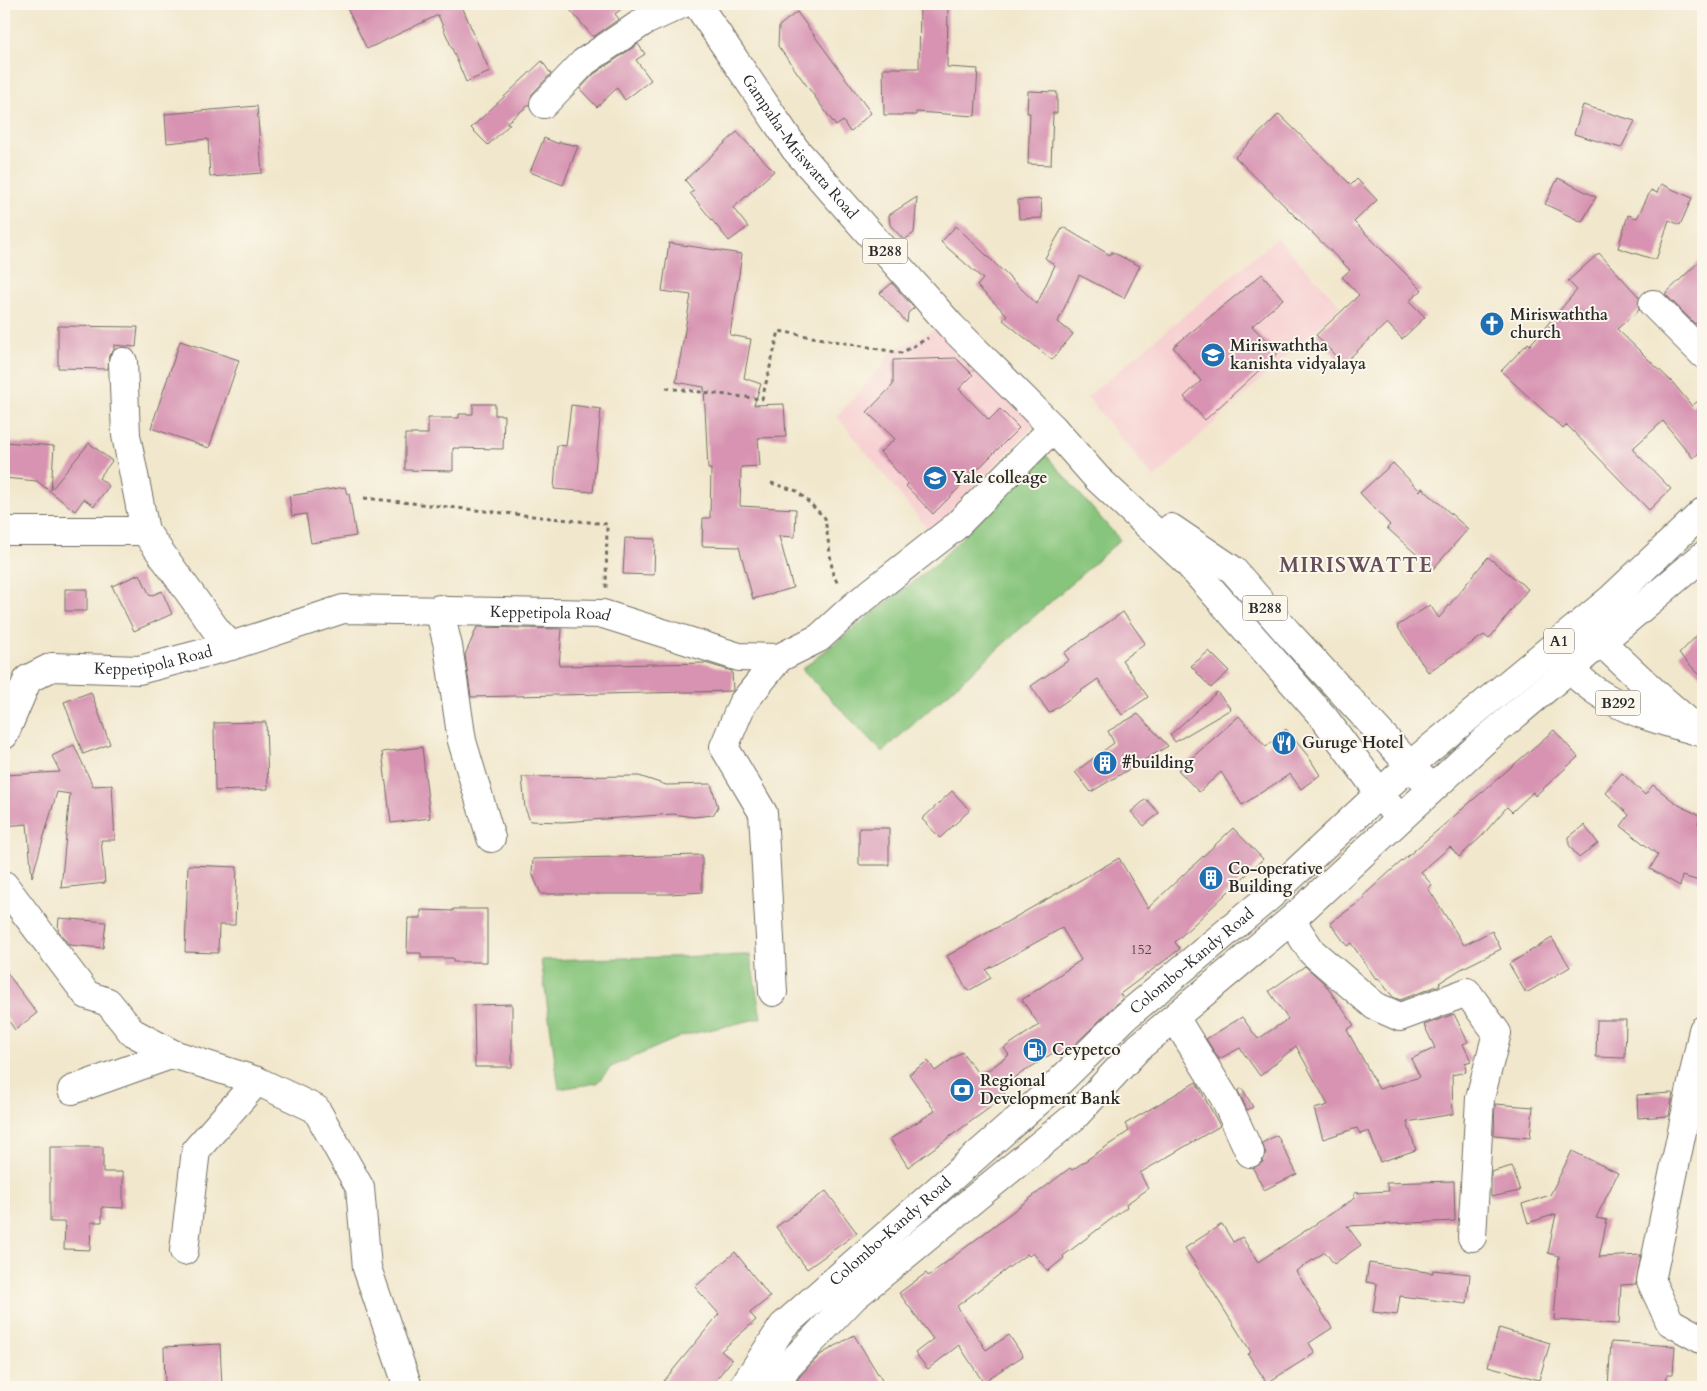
<svg xmlns="http://www.w3.org/2000/svg" width="1707" height="1391" viewBox="0 0 1707 1391" font-family="Cardo,serif">
  <style>
    .built { fill: #f7cfd1 }
    .green { fill: #87c57c; stroke: #597854 }
    .building { fill: #d793b1 }
    .lines { fill: none; stroke-linecap: round; stroke-linejoin: round }
    .minor-casing { stroke: #706d63; stroke-width: 30 }
    .major-casing { stroke: #706d63; stroke-width: 30 }
    .highway-casing { stroke: #706d63; stroke-width: 30 }
    .path { stroke: #706d63; stroke-width: 3; stroke-dasharray: 4 4; stroke-linecap: butt }
    .minor { stroke: #fff; stroke-width: 28 }
    .major { stroke: #fff; stroke-width: 28 }
    .highway { stroke: #fff; stroke-width: 28 }
    .labels { text-anchor: middle; dominant-baseline: central; stroke-width: 4; stroke-linejoin: round; paint-order: stroke }
    .number-label { font-size: 14px; fill: #56454c }
    .shield { fill: #fbf7ec; stroke: #696865; stroke-width: 1 }
    .shield-label { font-size: 15px; font-weight: bold; fill: #2b2b2b }
    .street-label { font-size: 16px; fill: #2b2b2b; stroke: #fbf7ec }
    .poi-label { font-size: 16px; font-weight: bold; fill: #2b2b2b; stroke: #fbf7ec; text-anchor: start }
    .district-label { font-size: 21px; font-weight: bold; letter-spacing: 1px; fill: #674f5a; stroke: #fbf7ec }
  </style>
  <rect width="100%" height="100%" fill="#fbf7ec"/>
  <filter id="ink" filterUnits="userSpaceOnUse"><feTurbulence type="fractalNoise" baseFrequency=".02" numOctaves="2"/><feDisplacementMap in="SourceGraphic" scale="10" xChannelSelector="R" yChannelSelector="G"/><feConvolveMatrix kernelMatrix="1 2 1 2 8 2 1 2 1" color-interpolation-filters="sRGB"/></filter>
  <filter id="wash" filterUnits="userSpaceOnUse"><feTurbulence type="fractalNoise" baseFrequency=".0096" numOctaves="4" result="noise"/><feDisplacementMap in="SourceGraphic" scale="20" xChannelSelector="R" yChannelSelector="G"/><feGaussianBlur stdDeviation="1.12" result="paint"/><feColorMatrix in="noise" values="0 0 0 0 0 0 0 0 0 0 0 0 0 0 0 0 0 1.4 0 .05"/><feComposite in="paint" operator="in"/></filter>
  <g filter="url(#wash)">
    <rect width="100%" height="100%" fill="#f1e7cc"/>
    <path class="built" d="M1277 238 1341 306 1154 478 1087 397Z
      M939 327 1035 424 930 532 837 416 882 367 889 353Z"/>
    <path class="green" d="M1045 454 1120 540 882 752 802 669 937 563Z
      M750 955 761 1018 682 1036 611 1067 597 1083 559 1089 541 960Z"/>
    <g id="blocks">
      <path class="building" d="M345 4H461L490 72 466 82 438 15 367 49Z
        M565 4H628L615 14 619 19 593 37Z
        M920 4H948L947 67 978 69 975 116 916 112V115H884L883 68H919Z
        M797 12 871 113 850 132 843 121 836 126 778 46 779 26Z
        M638 44 645 54 636 60 651 80 625 100 617 88 597 107 580 89 594 74Z
        M542 61 551 74 532 94 529 105 506 123 510 124 488 145 471 128Z
        M1028 91 1057 92V113H1053L1051 165 1028 164 1030 113H1027Z
        M1583 105 1635 121 1621 148 1574 134Z
        M257 106 262 173 210 177 208 139 167 143 165 114Z
        M1279 114 1351 185 1357 179 1377 200 1354 222 1422 290 1409 301 1425 317 1402 339 1387 323 1343 364 1316 335 1359 295 1342 277 1350 270 1235 157Z
        M737 132 774 171 733 208 748 227 729 241 690 193 694 191 685 180Z
        M544 138 559 144V142L578 146 563 185 530 172Z
        M1558 178 1596 197 1582 222 1545 204Z
        M1661 184 1692 198 1680 225 1669 220 1656 260 1618 248 1628 215 1637 218 1651 190 1657 193Z
        M917 197 914 233 904 240 890 225 889 215Z
        M1041 199 1042 218 1019 219 1018 200Z
        M956 226 1037 304 1055 265 1045 258 1063 227 1110 255 1112 252 1140 266 1124 298 1079 275 1058 322 1073 334 1052 360 1003 320 1007 315 977 286 983 279 941 242Z
        M669 243 742 254 730 335 751 339 744 378 761 384 754 405 784 404 786 437 758 438 760 466 741 467 740 506 796 509 795 537 779 536 793 588 753 599 739 547 702 546 703 518H710L711 469H708L704 387 676 382 691 295 662 291Z
        M1599 253 1639 297V310L1617 329 1673 383 1692 406 1703 397V450L1693 458 1663 421 1632 449 1671 489 1649 510 1567 425 1563 429 1501 371 1528 343 1530 345 1577 290 1568 281Z
        M1703 258V316L1695 324 1665 294Z
        M1262 274 1283 299 1252 326 1278 353 1205 420 1184 397 1201 381 1173 347Z
        M892 283 914 308 908 313 907 323 880 293Z
        M58 326 138 327 136 347 114 345V350L109 355 108 369 58 368Z
        M180 341 239 360 209 448 151 428Z
        M956 358 973 375 959 389 989 420 1000 409 1019 428 933 514 906 486 908 484 880 452 895 439 867 412 893 385V360Z
        M473 404H495V415H504L503 449 453 448V471L405 470V434H428V418H459V414H473Z
        M571 405 601 409 593 492 554 489 557 445 566 446Z
        M5 442 54 446 51 490 89 443 112 461 99 478 109 486 94 506 84 499 75 511 37 481 4 478Z
        M1393 463 1420 491 1422 488 1468 529 1433 569 1387 528 1390 525 1360 493Z
        M345 487 347 494H349L356 536 311 543 306 514 292 516 289 496Z
        M625 538 655 539 654 575 623 574Z
        M1488 557 1528 589 1489 639 1484 635 1428 672 1397 626 1430 605 1439 618Z
        M140 574 150 596 162 591 172 614 134 631 112 586Z
        M65 589H87V611H65Z
        M1123 612 1145 643 1122 660 1148 697 1122 715 1098 679 1049 713 1031 686 1069 660 1064 653Z
        M477 627 562 629 559 666 705 663 732 671 733 691 471 697 465 655Z
        M1703 629V678L1679 654Z
        M1209 651 1229 671 1211 688 1191 666Z
        M91 692 110 744 83 754 64 702Z
        M1217 692 1231 709 1175 742 1170 735Z
        M1138 714 1168 746 1091 792 1075 772 1114 743 1108 731Z
        M1239 716 1266 747 1286 729 1308 756 1320 775 1301 789 1290 774 1242 805 1221 772 1199 792 1178 770Z
        M266 722 268 789 215 791 214 723Z
        M1554 730 1578 757 1535 796 1533 792 1512 812 1507 807 1481 837 1459 857 1450 847 1421 872 1432 885 1428 888 1464 945 1492 931 1501 949 1461 969 1439 983 1440 985 1400 1000 1393 997 1378 978 1376 979 1351 943 1347 946 1330 923 1365 898 1363 896 1394 868Z
        M74 745 93 786 112 785 115 840H101L105 883 61 888 70 794 57 792 32 877 27 824 4 826V775L60 772 52 756Z
        M422 747 430 818 391 823 382 752Z
        M1622 773 1645 795 1653 785 1677 804 1700 816 1698 824 1703 826V882L1682 876 1680 886 1650 869 1658 855 1621 826 1629 815 1605 792Z
        M639 776 666 785 711 784 718 807 713 815 693 817 673 814 563 822 530 821 525 808 522 777Z
        M952 791 970 810 940 838 922 819Z
        M1146 799 1159 813 1144 826 1131 812Z
        M1584 825 1598 843 1579 858 1569 845V837Z
        M859 828H889V865H859Z
        M1233 828 1263 859 1175 942 1180 949 1120 994 1123 998 1061 1058 1056 1051 1000 1087 1006 1096 908 1167 890 1139 935 1111 909 1074 928 1061 935 1071 962 1052 980 1076 1009 1055 1004 1048 1039 1025 1022 1000 1081 960 1062 928 986 970 991 978 968 991 947 956 1119 858 1148 908Z
        M702 855V892L670 894H541L532 873 533 859Z
        M188 865 237 867 235 925H219L218 953 185 952Z
        M453 909H487V962H453V958H421V953H407L408 918H421V910L453 911Z
        M59 918 106 922 103 948 69 945 58 930Z
        M1552 938 1570 967 1526 993 1509 964Z
        M1305 966 1324 983 1354 1025 1347 1030 1379 1089 1420 1077 1411 1059 1435 1048 1424 1025 1454 1014 1468 1042 1463 1044 1471 1061 1465 1063 1466 1072 1452 1075 1453 1114 1407 1122 1416 1150 1380 1162 1369 1131 1360 1134 1357 1128 1323 1139 1314 1109 1328 1105 1296 1046 1260 1076 1240 1048 1219 1059 1206 1039 1242 1017 1258 1039 1288 1019 1269 991Z
        M4 969 37 1013 15 1030 4 1014Z
        M512 1004V1067H475L474 1005Z
        M1597 1020H1626L1625 1058 1596 1057Z
        M1196 1082 1220 1126 1140 1173 1148 1189 1126 1204 1127 1207 1063 1256 1064 1258 1048 1271 1033 1253 1029 1256 1027 1254 957 1306 986 1350 1009 1335 1023 1356 983 1382 959 1345 928 1369 915 1353 933 1339 899 1293 926 1273 928 1276 1070 1168 1072 1170 1129 1131 1125 1124Z
        M1242 1088 1253 1107 1247 1110 1238 1091Z
        M1673 1093 1669 1116 1638 1118 1637 1095Z
        M1495 1104 1533 1107 1530 1138 1494 1135Z
        M1277 1135 1297 1174 1264 1190 1253 1168 1263 1162 1266 1154 1262 1143Z
        M50 1147H103V1172H123V1208L102 1207V1222H91L90 1250 64 1249 65 1222H50Z
        M1572 1151 1618 1173 1596 1218 1607 1220 1599 1257 1641 1255 1636 1284 1621 1285 1619 1324 1554 1320 1559 1256 1548 1253 1556 1214 1528 1223 1522 1204 1550 1195Z
        M1512 1166 1520 1191 1491 1197V1172Z
        M1454 1181 1455 1221 1347 1226 1361 1245 1334 1264 1325 1252 1296 1271 1332 1328 1309 1343 1315 1353 1267 1383 1248 1354 1251 1352 1185 1248 1222 1224 1233 1242 1242 1237 1258 1262 1355 1198 1354 1193 1389 1191 1386 1183Z
        M826 1191 857 1233 807 1269 776 1227Z
        M735 1252 770 1297 750 1313 756 1320 721 1351 732 1360 710 1387H659L719 1314 695 1287Z
        M1369 1263 1433 1273V1270L1470 1274 1467 1304 1400 1296 1397 1315 1373 1312 1377 1284 1366 1282Z
        M1499 1328 1550 1343 1539 1380 1488 1366Z
        M854 1335 886 1387H793L800 1376 820 1355Z
        M1611 1342 1675 1346 1673 1374H1667L1666 1387H1608Z
        M220 1344 222 1387H165L164 1347Z"/>
    </g>
  </g>
  <g filter="url(#ink)">
    <use href="#blocks" fill-opacity="0" stroke="#706d63" stroke-width="1"/>
    <g class="lines">
      <defs>
        <g id="minor">
          <path d="M544 104 584 62 643 22 682 4"/>
          <path d="M1653 304 1703 354"/>
          <path d="M123 362 126 435 145 531 217 631 231 646"/>
          <path d="M4 531H145"/>
          <path d="M439 609 448 646 462 741 491 838"/>
          <path id="s1" d="M4 735 28 679 52 667 139 670 231 646 343 609 603 614 739 657 779 658 819 638 854 606 955 527 1053 428"/>
          <path d="M4 885 87 995 108 1002 132 1032 173 1054 257 1081 316 1109 360 1188 367 1268 408 1387"/>
          <path d="M1291 920 1312 952 1375 1006 1400 1017 1467 992 1497 1033 1480 1098 1472 1237"/>
          <path d="M773 992 763 813 724 747 742 704 779 658"/>
          <path d="M1175 1018 1224 1097 1250 1153"/>
          <path d="M1703 1030 1651 1281 1670 1322 1703 1340"/>
          <path d="M72 1090 173 1054"/>
          <path d="M184 1251 196 1150 257 1081"/>
        </g>
        <g id="major">
          <path id="s2" d="M697 4 795 149 951 326 1053 428 1097 478 1186 561 1325 719 1398 818"/>
          <path d="M1171 528 1233 570 1288 633 1431 788"/>
          <path d="M1584 626 1653 691 1692 725"/>
          <path d="M1552 652C1569 669 1588 688 1609 699 1637 715 1670 723 1700 732"/>
        </g>
        <g id="highway">
          <path id="s3" d="M743 1387 783 1326 1050 1091 1125 1017 1270 896 1409 766 1612 598 1703 512"/>
          <path d="M775 1387 788 1366 854 1297 1074 1117 1139 1047 1291 920 1484 741 1703 556"/>
        </g>
      </defs>
      <use href="#minor" class="minor-casing"/>
      <use href="#major" class="major-casing"/>
      <use href="#highway" class="highway-casing"/>
      <path class="path" d="M666 388 762 399 779 331 901 353 928 338
        M771 483 797 491 825 518 833 575 839 585
        M364 498 607 524 606 589"/>
      <use href="#minor" class="minor"/>
      <use href="#major" class="major"/>
      <use href="#highway" class="highway"/>
    </g>
  </g>
  <defs>
    <symbol id="church-disc" viewBox="-11 -11 22 22"><circle r="9.5" fill="#1f6fb2" stroke="#fbf7ec"/><path d="M-1.2-6h2.4v3.5h3.3v2.4h-3.3V6h-2.4V-.1h-3.3v-2.4h3.3Z" fill="#fff"/></symbol>
    <symbol id="school-disc" viewBox="-11 -11 22 22"><circle r="9.5" fill="#1f6fb2" stroke="#fbf7ec"/><path d="M0-5L7-2L0 1L-7-2ZM-4 1L0 2.5L4 1V4Q0 6-4 4Z" fill="#fff"/></symbol>
    <symbol id="restaurant-disc" viewBox="-11 -11 22 22"><circle r="9.5" fill="#1f6fb2" stroke="#fbf7ec"/><path d="M-5-6h1v4h1v-4h1v4h1v-4h1v5L-1.5 .5V6h-2V.5L-5-1ZM5-6V6H3V1.5H1.5Q1.5-4 5-6Z" fill="#fff"/></symbol>
    <symbol id="building-disc" viewBox="-11 -11 22 22"><circle r="9.5" fill="#1f6fb2" stroke="#fbf7ec"/><path d="M-4-6H4V6H1V3H-1V6H-4ZM-2.5-4.3h1.7v1.8h-1.7ZM.8-4.3h1.7v1.8H.8ZM-2.5-1h1.7V.8h-1.7ZM.8-1h1.7V.8H.8Z" fill="#fff"/></symbol>
    <symbol id="fuel-disc" viewBox="-11 -11 22 22"><circle r="9.5" fill="#1f6fb2" stroke="#fbf7ec"/><path d="M-5.5-6h7V0h2V4h1.3V-2.5L3-4.5l.8-.8L6-3V5H2.5V1h-1V6h-7ZM-4.2-4.7v3.2H.2V-4.7Z" fill="#fff"/></symbol>
    <symbol id="bank-disc" viewBox="-11 -11 22 22"><circle r="9.5" fill="#1f6fb2" stroke="#fbf7ec"/><path d="M-6-4H6V4H-6ZM0-2.3a2.3 2.3 0 1 0 0 4.6a2.3 2.3 0 1 0 0-4.6Z" fill="#fff"/></symbol>
  </defs>
  <g fill-rule="evenodd">
    <use href="#church-disc" x="1478" y="310" width="28" height="28"/>
    <use href="#school-disc" x="1199" y="341" width="28" height="28"/>
    <use href="#school-disc" x="921" y="464" width="28" height="28"/>
    <use href="#restaurant-disc" x="1270" y="729" width="28" height="28"/>
    <use href="#building-disc" x="1091" y="749" width="28" height="28"/>
    <use href="#building-disc" x="1197" y="864" width="28" height="28"/>
    <use href="#fuel-disc" x="1021" y="1036" width="28" height="28"/>
    <use href="#bank-disc" x="948" y="1076" width="28" height="28"/>
  </g>
  <g class="labels">
    <g class="number-label">
      <text x="1141" y="949">152</text>
    </g>
    <g class="shield">
      <rect x="862.5" y="238.5" width="45" height="25" rx="4"/>
      <rect x="1242.5" y="595.5" width="45" height="25" rx="4"/>
      <rect x="1544" y="628.5" width="30" height="25" rx="4"/>
      <rect x="1595.5" y="690.5" width="45" height="25" rx="4"/>
    </g>
    <g class="shield-label">
      <text x="885" y="251">B288</text>
      <text x="1265" y="608">B288</text>
      <text x="1559" y="641">A1</text>
      <text x="1618" y="703">B292</text>
    </g>
    <g class="street-label">
      <text stroke="none"><textPath href="#s2" startOffset="176">Gampaha-Mriswatta Road</textPath></text>
      <text stroke="none"><textPath href="#s1" startOffset="595">Keppetipola Road</textPath></text>
      <text stroke="none"><textPath href="#s1" startOffset="190">Keppetipola Road</textPath></text>
      <text stroke="none"><textPath href="#s3" startOffset="621">Colombo-Kandy Road</textPath></text>
      <text stroke="none"><textPath href="#s3" startOffset="216">Colombo-Kandy Road</textPath></text>
    </g>
    <g class="poi-label">
      <text x="1510" y="315">Miriswaththa<tspan x="1510" dy="18">church</tspan></text>
      <text x="1230" y="346">Miriswaththa<tspan x="1230" dy="18">kanishta vidyalaya</tspan></text>
      <text x="952" y="478">Yale colleage</text>
      <text x="1302" y="743">Guruge Hotel</text>
      <text x="1122" y="763">#building</text>
      <text x="1228" y="869">Co-operative<tspan x="1228" dy="18">Building</tspan></text>
      <text x="1052" y="1050">Ceypetco</text>
      <text x="980" y="1081">Regional<tspan x="980" dy="18">Development Bank</tspan></text>
    </g>
    <g class="district-label">
      <text x="1356" y="565">MIRISWATTE</text>
    </g>
  </g>
  <rect width="1707" height="1391" fill="none" stroke="#fbf7ec" stroke-width="20"/>
</svg>
